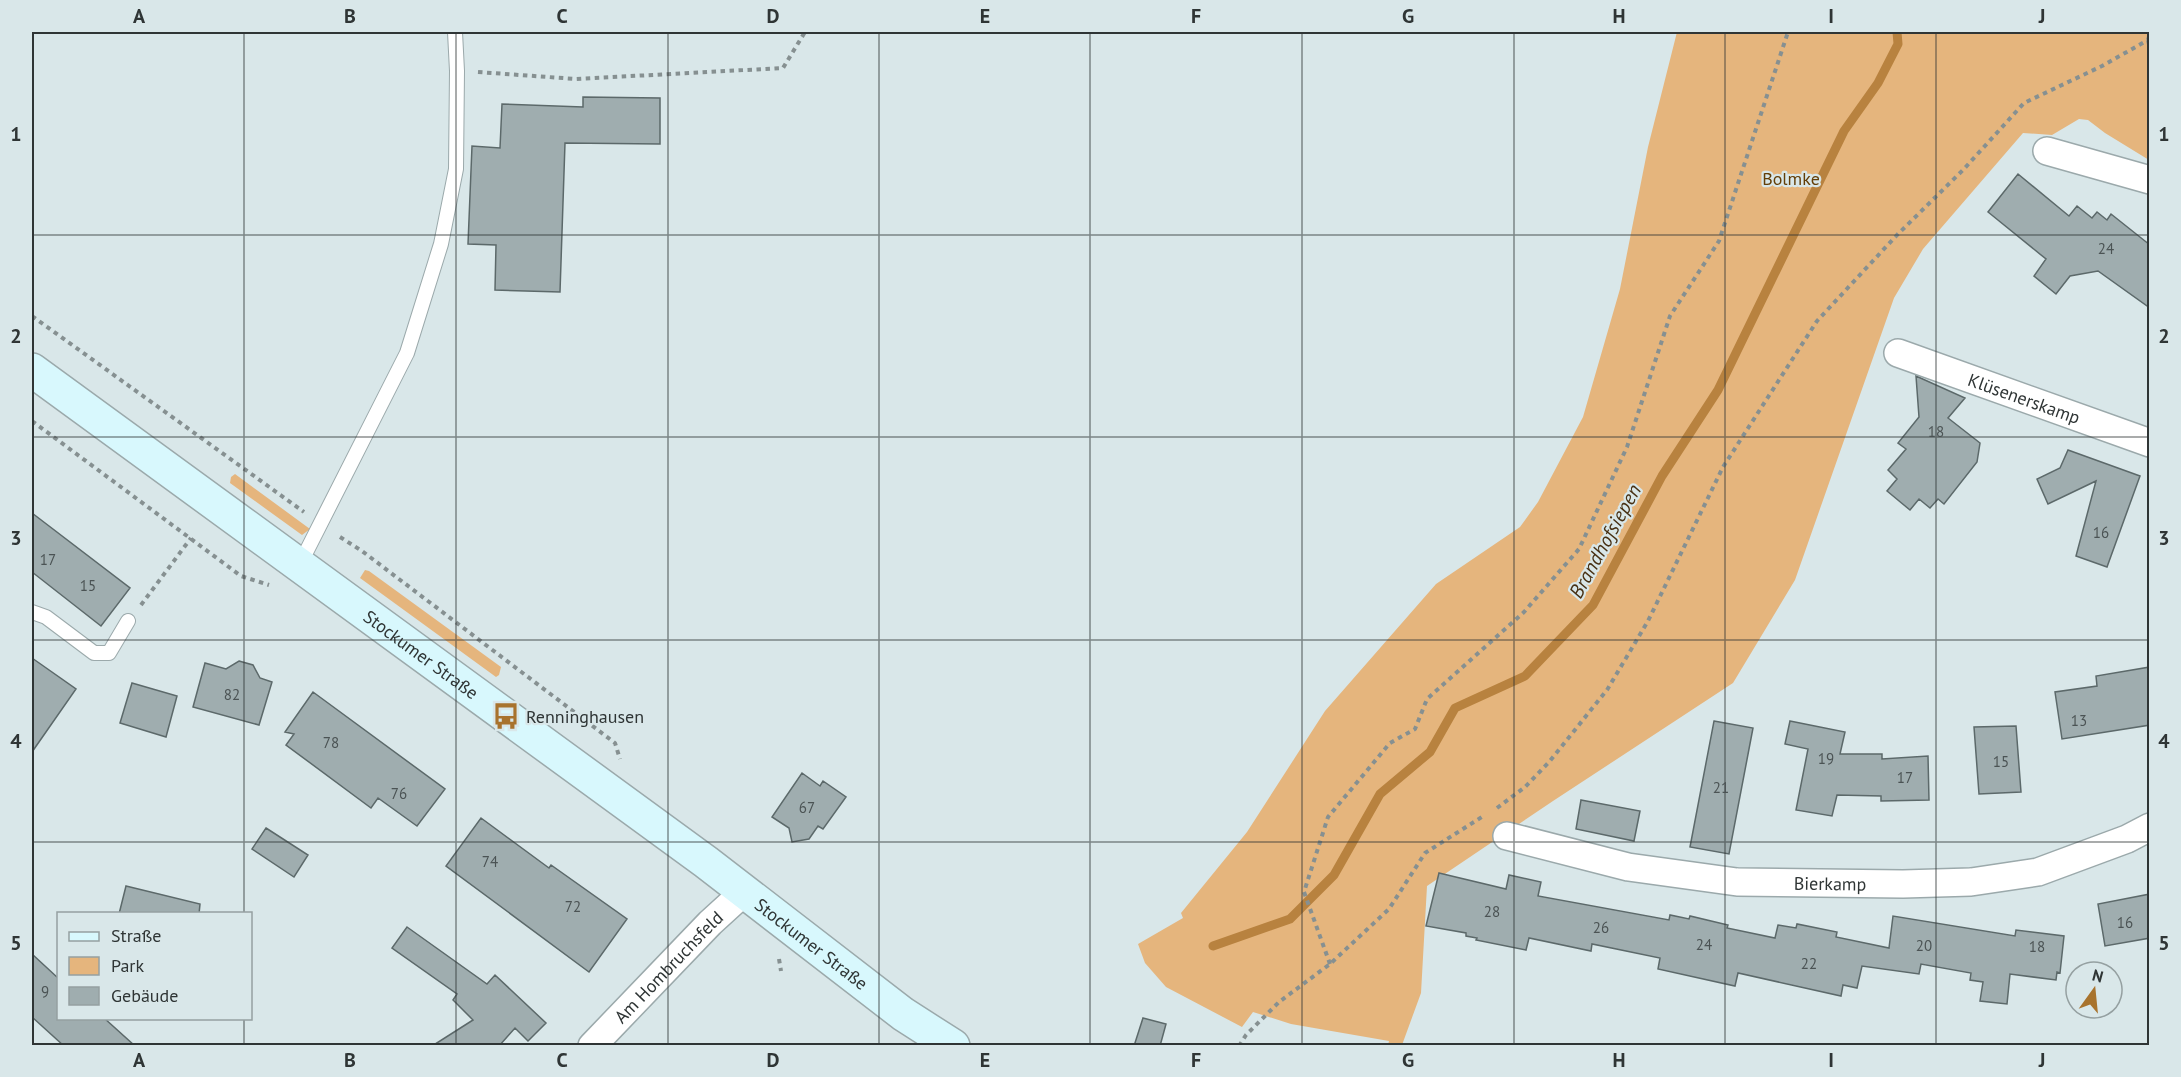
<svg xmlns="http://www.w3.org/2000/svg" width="2181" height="1077" viewBox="0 0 2181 1077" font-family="'PT Sans',sans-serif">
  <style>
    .green { fill: #e5b57d }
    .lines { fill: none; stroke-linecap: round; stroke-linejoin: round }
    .stream { stroke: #b8823f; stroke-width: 9 }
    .building { fill: #9fadaf; stroke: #5c696a; stroke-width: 1.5 }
    .service-casing { stroke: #9ba9ab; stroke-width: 16 }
    .minor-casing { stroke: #9ba9ab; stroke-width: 30 }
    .secondary-casing { stroke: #9ba9ab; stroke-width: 36 }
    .path { stroke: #869091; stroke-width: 4; stroke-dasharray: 4.5 4.5; stroke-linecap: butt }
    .service { stroke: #fff; stroke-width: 14 }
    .minor { stroke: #fff; stroke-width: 27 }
    .secondary { stroke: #d8f8fd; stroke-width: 33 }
    .grid { fill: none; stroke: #2f3535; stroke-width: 1.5; stroke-opacity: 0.55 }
    .labels { text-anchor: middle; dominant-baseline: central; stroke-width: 4.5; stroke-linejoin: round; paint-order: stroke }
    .number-label { font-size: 15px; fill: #4b5354 }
    .park-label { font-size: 18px; fill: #633e07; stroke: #d9e7e9 }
    .street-label { font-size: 18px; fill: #2f3535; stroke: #d9e7e9 }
    .poi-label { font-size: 18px; fill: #2f3535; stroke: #d9e7e9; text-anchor: start }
    .water-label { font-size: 20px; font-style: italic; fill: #483114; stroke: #d9e7e9 }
    .neatline { fill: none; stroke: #2f3535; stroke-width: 2 }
    .grid-label { font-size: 20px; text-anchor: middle; font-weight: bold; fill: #2f3535 }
  </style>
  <rect width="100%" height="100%" fill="#d9e7e9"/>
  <path class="green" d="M1677 32H2149V160L2105 133 2088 120 2079 119 2052 135 2023 133 1923 249 1894 298 1795 580 1733 683 1553 801 1427 886 1421 993 1402 1045H1388L1389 1041 1291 1024 1253 1012 1242 1027 1166 987 1145 963 1138 944 1183 918 1181 913 1247 832 1325 711 1436 584 1520 527 1538 502 1583 417 1620 289 1648 147Z
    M235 474 310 529 302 535 230 483 231 477Z
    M365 570 369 571 501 667 499 675 496 677 360 578Z"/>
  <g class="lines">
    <path class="stream" d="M1213 946 1290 919 1334 875 1380 794 1430 752 1455 708 1525 676 1593 605 1662 476 1718 390 1844 131 1878 83 1898 44 1897 32"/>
  </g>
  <path class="building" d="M583 97 660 98V144L565 143 560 292 495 290 496 245 468 244 472 146 500 148 502 104 583 107Z
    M2018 174 2069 216 2077 206 2092 218 2097 212 2107 220 2111 214 2150 245V308L2098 271 2070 276 2056 294 2034 276 2046 259 1988 212Z
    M1916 376 1965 398 1948 418 1980 443 1977 462 1944 504 1938 499 1930 508 1919 499 1910 510 1887 491 1897 479 1888 470 1906 449 1898 443 1919 417Z
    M2068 450 2140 476 2107 567 2076 556 2096 481 2048 504 2037 479 2060 468Z
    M32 513 130 588 101 626 32 572Z
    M32 658 76 689 32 752Z
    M239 661 253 665 260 678 272 682 259 725 193 707 205 663 226 669Z
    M2150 667V725L2062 739 2055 692 2097 686 2096 676Z
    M132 683 177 696 166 737 120 723Z
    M313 692 445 789 417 826 378 798 371 808 286 745 294 734 285 732Z
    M1714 721 1753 728 1729 854 1690 847Z
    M1790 721 1845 732 1840 754H1882V759L1928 756 1929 800 1881 801V796L1837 795 1832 816 1796 810 1808 749 1785 744Z
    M2016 726 2021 792 1979 794 1974 727Z
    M802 773 820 786 823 781 846 797 823 829 818 826 809 839 792 842 789 828 772 817Z
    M1581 800 1640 811 1634 841 1576 829Z
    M481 818 549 868 551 865 627 919 589 972 446 866Z
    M266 828 308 855 294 877 252 849Z
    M1439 873 1506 889 1509 875 1541 882 1538 896 1669 920 1670 915 1689 919 1690 916 1728 925 1727 928 1775 938 1778 925 1796 928 1797 924 1837 932 1836 937 1889 948 1893 916 2015 936 2016 930 2064 936 2060 973 2057 972 2056 980 2010 974 2007 1004 1980 1001 1983 982 1970 980 1971 973 1921 964 1919 974 1862 966 1857 988 1843 985 1841 996 1738 973 1735 986 1658 969 1660 958 1592 944 1591 951 1529 938 1526 950 1476 940 1477 938 1466 936V933L1426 926Z
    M126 886 200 904 199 914H119Z
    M2150 894V938L2105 946 2098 904Z
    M407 927 487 984 495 975 546 1023 528 1041 515 1028 499 1046H432L473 1020 453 1000 457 994 392 948Z
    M32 954 58 978V1018H104L135 1046H64L32 1017Z
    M1143 1018 1166 1024 1160 1046H1134Z"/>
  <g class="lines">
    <defs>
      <path id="service" d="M299 566 407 353 441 244 456 169 457 71 455 32
        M32 612 46 617 94 653H109L128 621"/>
      <g id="minor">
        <path d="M2047 151 2150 180"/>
        <path id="s1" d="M1898 353 2150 443"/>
        <path id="s2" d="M1507 836 1628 867 1737 882 1903 884 1971 882 2038 872 2127 839 2150 827"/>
        <path id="s3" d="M592 1046 710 923 744 892"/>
      </g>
      <g id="secondary">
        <path id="s4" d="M32 370 706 862 903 1014 953 1046"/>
      </g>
    </defs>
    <use href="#service" class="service-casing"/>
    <use href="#minor" class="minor-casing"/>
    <use href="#secondary" class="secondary-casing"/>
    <path class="path" d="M2148 40 2150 49
      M478 72 576 79 783 68 805 32
      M32 316 304 512
      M32 421 241 576 269 585
      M340 537 362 551 615 743 620 759
      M141 605 191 538
      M1497 808 1525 787 1549 762 1607 690 1648 621 1723 467 1817 321 1897 235 1963 170 2024 103 2102 66 2148 40 2150 33
      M779 959 781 971
      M1330 964 1304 892 1328 817 1390 743 1415 729 1427 699 1524 612 1579 549 1627 447 1670 316 1719 241 1788 32
      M1239 1046 1246 1035 1279 1002 1330 964 1389 909 1425 853 1485 815"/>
    <use href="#service" class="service"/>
    <use href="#minor" class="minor"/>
    <use href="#secondary" class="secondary"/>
  </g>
  <path class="grid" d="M244 32V914M456 32V1046M668 32V1046M879 32V1046M1090 32V1046M1302 32V1046M1514 32V1046M1725 32V1046M1936 32V1046M32 235H2150M32 437H2150M32 640H2150M32 842H2150M244 1018V1046"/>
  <defs>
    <symbol id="bus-bare" viewBox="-9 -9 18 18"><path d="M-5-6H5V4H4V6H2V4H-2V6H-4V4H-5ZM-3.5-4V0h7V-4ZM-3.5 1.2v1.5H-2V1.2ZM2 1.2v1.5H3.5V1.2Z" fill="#a8732d" stroke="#d9e7e9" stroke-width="2.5" paint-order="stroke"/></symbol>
  </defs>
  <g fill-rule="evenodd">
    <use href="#bus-bare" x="487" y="697" width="38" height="38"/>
  </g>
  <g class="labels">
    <g class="number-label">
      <text x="2106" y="248">24</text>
      <text x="1936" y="431">18</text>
      <text x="2101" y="532">16</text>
      <text x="48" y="559">17</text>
      <text x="88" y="585">15</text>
      <text x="232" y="694">82</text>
      <text x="2079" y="720">13</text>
      <text x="331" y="742">78</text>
      <text x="1826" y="758">19</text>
      <text x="2001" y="761">15</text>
      <text x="1905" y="777">17</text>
      <text x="1721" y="787">21</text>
      <text x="399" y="793">76</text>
      <text x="807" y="807">67</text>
      <text x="490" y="861">74</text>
      <text x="573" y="906">72</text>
      <text x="1492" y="911">28</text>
      <text x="2125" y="922">16</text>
      <text x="1601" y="927">26</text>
      <text x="1704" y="944">24</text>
      <text x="1924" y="945">20</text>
      <text x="2037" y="946">18</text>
      <text x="1809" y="963">22</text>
      <text x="45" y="991">9</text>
    </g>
    <g class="park-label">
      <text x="1791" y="178">Bolmke</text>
    </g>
    <g class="street-label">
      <text stroke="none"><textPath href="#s1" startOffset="134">Klüsenerskamp</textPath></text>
      <text stroke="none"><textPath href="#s4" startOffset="482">Stockumer Straße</textPath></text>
      <text stroke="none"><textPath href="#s2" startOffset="328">Bierkamp</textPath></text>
      <text stroke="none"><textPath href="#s4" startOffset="968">Stockumer Straße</textPath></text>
      <text stroke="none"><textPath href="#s3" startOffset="110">Am Hombruchsfeld</textPath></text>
    </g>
    <g class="poi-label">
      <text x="526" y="716">Renninghausen</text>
    </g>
    <g class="water-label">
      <text transform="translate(1605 541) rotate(-61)">Brandhofsiepen</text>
    </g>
  </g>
  <rect width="2181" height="1077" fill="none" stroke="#d9e7e9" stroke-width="66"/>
  <rect x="57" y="912" width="195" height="108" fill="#d9e7e9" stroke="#95a0a1" stroke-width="1.5"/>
  <rect x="69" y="932" width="30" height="9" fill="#d8f8fd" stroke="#95a0a1" stroke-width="1.5"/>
  <text x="111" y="942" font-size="18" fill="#2f3535">Straße</text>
  <rect x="69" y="957" width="30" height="18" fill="#e5b57d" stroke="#95a0a1" stroke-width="1.5"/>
  <text x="111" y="972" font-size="18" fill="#2f3535">Park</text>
  <rect x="69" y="987" width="30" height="18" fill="#9fadaf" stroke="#95a0a1" stroke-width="1.5"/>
  <text x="111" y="1002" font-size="18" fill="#2f3535">Gebäude</text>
  <g transform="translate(2094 990) rotate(15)"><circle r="28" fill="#d9e7e9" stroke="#95a0a1" stroke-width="1.5"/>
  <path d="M0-4.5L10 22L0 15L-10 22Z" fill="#a8732d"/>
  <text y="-9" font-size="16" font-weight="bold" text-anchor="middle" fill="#2f3535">N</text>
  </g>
  <rect x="33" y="33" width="2115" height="1011" class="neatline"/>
  <g class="grid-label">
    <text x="139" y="23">A</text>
    <text x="350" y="23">B</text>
    <text x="562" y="23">C</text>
    <text x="773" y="23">D</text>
    <text x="985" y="23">E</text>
    <text x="1196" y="23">F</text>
    <text x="1408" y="23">G</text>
    <text x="1619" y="23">H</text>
    <text x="1831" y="23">I</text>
    <text x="2042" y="23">J</text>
    <text x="16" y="141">1</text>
    <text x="2164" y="141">1</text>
    <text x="16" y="343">2</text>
    <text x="2164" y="343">2</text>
    <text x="16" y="545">3</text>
    <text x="2164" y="545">3</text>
    <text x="16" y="748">4</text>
    <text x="2164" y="748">4</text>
    <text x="16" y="950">5</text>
    <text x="2164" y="950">5</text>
    <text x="139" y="1067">A</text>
    <text x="350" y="1067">B</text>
    <text x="562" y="1067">C</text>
    <text x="773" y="1067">D</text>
    <text x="985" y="1067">E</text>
    <text x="1196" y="1067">F</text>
    <text x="1408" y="1067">G</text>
    <text x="1619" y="1067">H</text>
    <text x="1831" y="1067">I</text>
    <text x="2042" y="1067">J</text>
  </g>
</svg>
